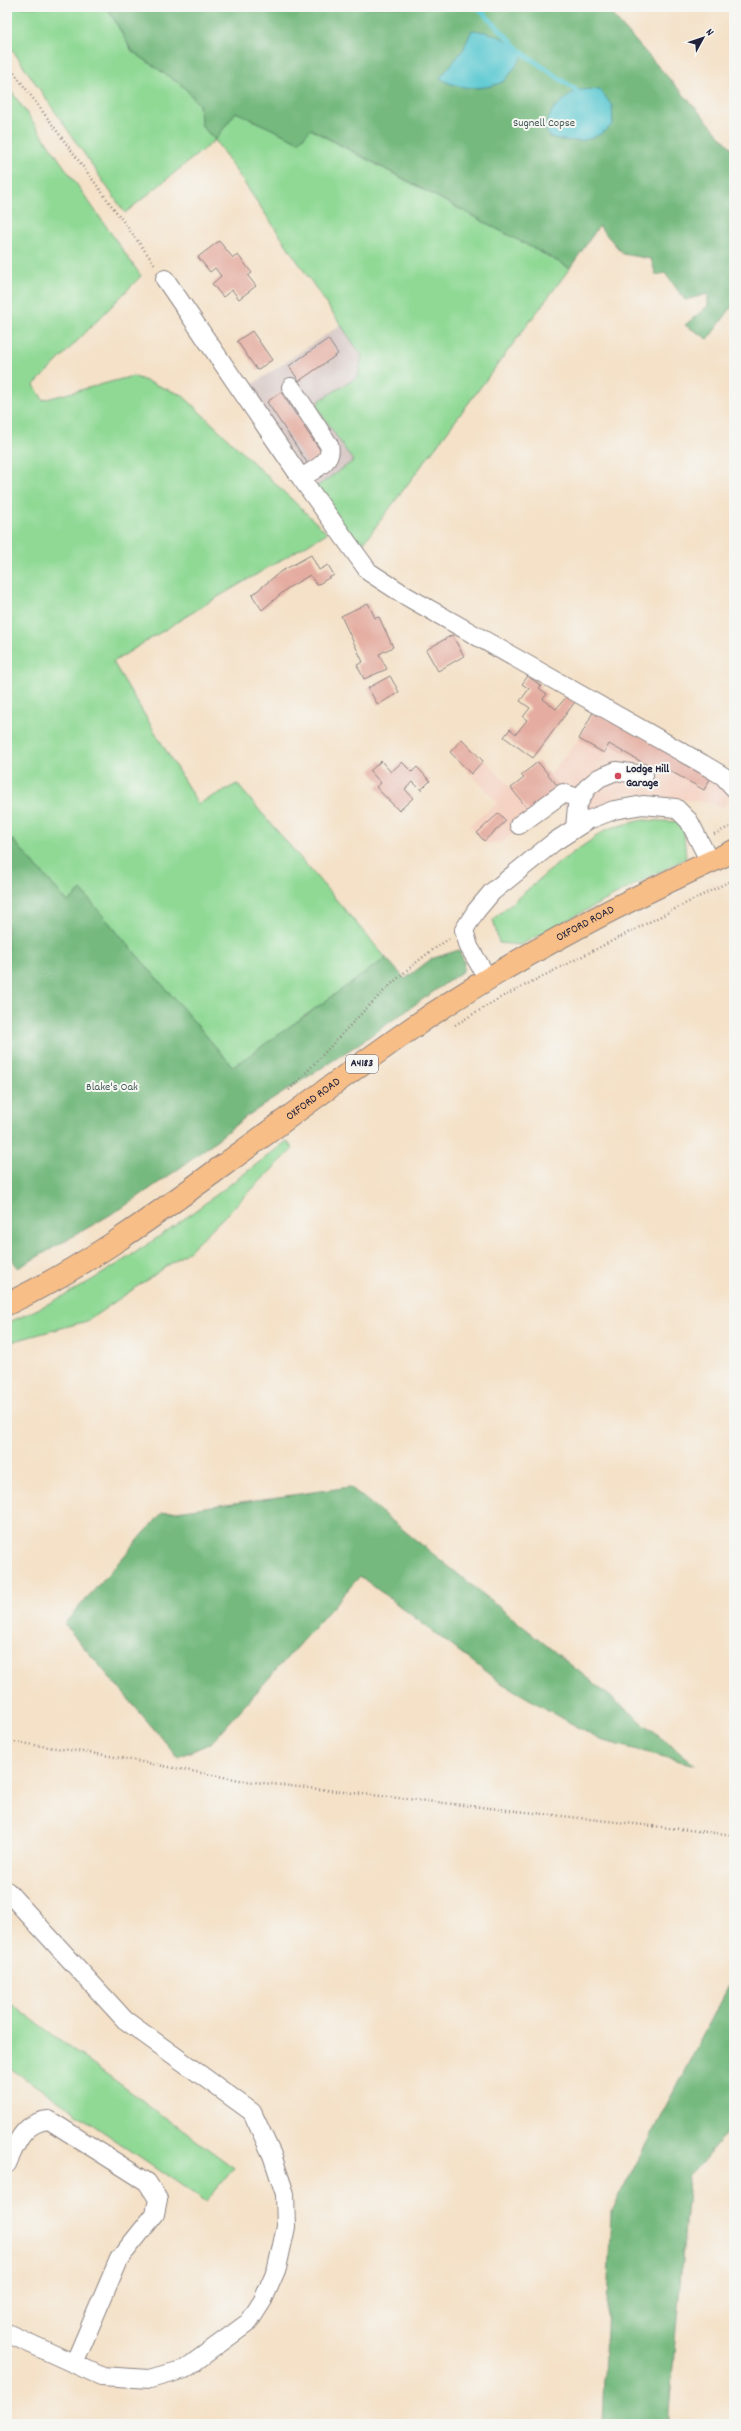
<svg xmlns="http://www.w3.org/2000/svg" width="741" height="2431" viewBox="0 0 741 2431" font-family="Dekko,sans-serif">
  <style>
    .built { fill: #f5d2c2 }
    .industrial { fill: #d1bfbd }
    .green { fill: #90d995; stroke: #597e68 }
    .forest { fill: #74b97e; stroke: #4b6e5c }
    .water { fill: #5cc9d2; stroke: #3f7686 }
    .lines { fill: none; stroke-linecap: round; stroke-linejoin: round }
    .stream { stroke: #5cc9d2; stroke-width: 5 }
    .building { fill: #e5ada1 }
    .minor-casing { stroke: #8b8281; stroke-width: 20 }
    .major-casing { stroke: #8b8281; stroke-width: 24 }
    .path { stroke: #8b8281; stroke-width: 2.5; stroke-dasharray: 1 3; stroke-linecap: butt }
    .minor { stroke: #fff; stroke-width: 18 }
    .major { stroke: #f7be88; stroke-width: 22 }
    .poi-dot { fill: #d1495b; stroke: #f6f6f2; stroke-width: 1.5 }
    .labels { text-anchor: middle; dominant-baseline: central; stroke-width: 4; stroke-linejoin: round; paint-order: stroke }
    .shield { fill: #f6f6f2; stroke: #626272; stroke-width: 1 }
    .shield-label { font-size: 11px; font-weight: bold; fill: #22223b }
    .park-label { font-size: 12px; fill: #435956; stroke: #f6f6f2 }
    .poi-label { font-size: 12px; font-weight: bold; fill: #22223b; stroke: #f6f6f2; text-anchor: start }
    .street-label { font-size: 12px; fill: #22223b; stroke: #f6f6f2 }
  </style>
  <rect width="100%" height="100%" fill="#f6f6f2"/>
  <filter id="ink" filterUnits="userSpaceOnUse"><feTurbulence type="fractalNoise" baseFrequency=".025" numOctaves="2"/><feDisplacementMap in="SourceGraphic" scale="8" xChannelSelector="R" yChannelSelector="G"/><feConvolveMatrix kernelMatrix="1 2 1 2 8 2 1 2 1" color-interpolation-filters="sRGB"/></filter>
  <filter id="wash" filterUnits="userSpaceOnUse"><feTurbulence type="fractalNoise" baseFrequency=".012" numOctaves="4" result="noise"/><feDisplacementMap in="SourceGraphic" scale="16" xChannelSelector="R" yChannelSelector="G"/><feGaussianBlur stdDeviation="0.9" result="paint"/><feColorMatrix in="noise" values="0 0 0 0 0 0 0 0 0 0 0 0 0 0 0 0 0 1.4 0 .05"/><feComposite in="paint" operator="in"/></filter>
  <g filter="url(#wash)">
    <rect width="100%" height="100%" fill="#f4e1c7"/>
    <path class="built" d="M595 709 716 777 732 795 724 807 697 801 628 793 564 826 567 806 556 805 500 843H484L470 825 498 803 471 774 484 759 511 788 524 778 521 775 538 762 549 775 579 739Z"/>
    <path class="industrial" d="M342 324 362 356 358 377 320 400 317 407 353 461 315 488 247 388Z"/>
    <path class="green" d="M7 7H107L132 51 184 87 199 105 202 126 215 140 236 112 299 142 310 129 570 268 359 549 315 488 353 461 317 407 320 400 358 377 362 356 215 140 125 213 7 42Z
      M7 85 141 276 34 385 43 400 133 376 182 395 327 533 211 601 113 662 198 804 237 784 386 958 233 1067 81 890 68 902 13 840H7Z
      M642 820 683 822 686 858 520 945 499 943 493 919 561 861 607 829Z
      M287 1141 293 1149 189 1251 87 1321 7 1343V1323C110 1280 199 1208 287 1141Z
      M7 2001 234 2168 206 2202 7 2066Z"/>
    <path class="forest" d="M107 7H605L734 151V304L708 339 685 325 708 306V294L685 300 665 273 656 275 651 259 623 254 599 226 570 268 311 129 299 142 236 112 215 140 202 126 199 105 184 87 132 51Z
      M7 840H13L68 902 81 890 233 1067 386 958 405 979 431 959 459 950 464 962 463 971 357 1045 247 1116 187 1163 122 1208 18 1268 13 1261 7 1236Z
      M350 1487 695 1765 600 1740 498 1681 360 1576 211 1743 178 1757 64 1624 162 1513Z
      M734 1976V2124L689 2178 668 2424H602L611 2211Z"/>
    <path class="water" d="M472 30C492 32 510 39 524 54 522 58 506 80 504 81 486 91 456 90 440 78L463 50Z
      M600 89 612 106 613 124C594 143 575 144 550 137L544 128 553 109 576 90Z"/>
    <g class="lines">
      <path class="stream" d="M477 7 524 54 576 90"/>
    </g>
    <g id="blocks">
      <path class="building" d="M219 241 233 258 238 255 252 273 248 276 256 286 239 299 232 290 223 297 212 284 221 276 215 268 210 272 198 257Z
        M252 331 272 360 257 370 237 341Z
        M328 339 338 354 299 381 289 366Z
        M281 392 297 416 301 413 308 424 304 427 325 457 310 467 267 402Z
        M311 555 319 570 328 565 334 575 317 585 310 575 288 588 262 610 252 595 280 572Z
        M368 603 375 618 379 617 393 647 379 654 387 669 364 679 357 665 363 662 341 616Z
        M452 635 464 656 438 671 426 650Z
        M390 676 399 692 378 705 368 688Z
        M528 676 541 686 539 688 547 694 543 699 556 709 567 696 575 702 533 758 504 737 510 729 516 734 527 720 523 717 530 708 520 701 529 689 522 684Z
        M593 712 673 754 672 757 710 779 704 790 665 768 658 771 609 744 604 753 579 739Z
        M462 739 483 761 471 774 450 752Z
        M381 761 391 772 402 762 412 772 417 767 430 781 421 790 413 782 405 789 413 798 399 811 376 787 381 783 370 771Z
        M538 762 561 790 530 812 511 788 524 778 521 775Z
        M499 813 506 821 484 841 477 833Z"/>
    </g>
  </g>
  <g filter="url(#ink)">
    <use href="#blocks" fill-opacity="0" stroke="#8b8281" stroke-width="1"/>
    <g class="lines">
      <defs>
        <path id="minor" d="M165 279 301 478 369 572 406 596 703 764 723 776 734 788
          M291 387 329 445C334 462 313 470 301 478
          M519 825 563 793 581 799
          M575 828 577 806 587 788 599 778 616 771 644 775
          M488 979 469 947 464 930 476 911 492 892 554 842 588 820 614 810 643 805 676 808 689 821 710 862
          M7 1891 125 2020 252 2112 272 2155 285 2194 286 2227 277 2268 263 2300 249 2322 185 2369 150 2379 101 2376 7 2333
          M7 2164C16 2144 23 2122 49 2120L147 2182 158 2199 155 2214 119 2259 74 2364"/>
        <g id="major">
          <path id="s1" d="M7 1304C83 1268 153 1217 221 1167 281 1123 341 1078 402 1035 505 962 619 903 734 851"/>
        </g>
      </defs>
      <use href="#minor" class="minor-casing"/>
      <use href="#major" class="major-casing"/>
      <path class="path" d="M7 63 156 266
        M714 834 734 825
        M455 1025 500 998 734 879
        M289 1090C340 1039 387 978 449 939
        M7 1741 104 1755 245 1781 734 1835"/>
      <use href="#minor" class="minor"/>
      <use href="#major" class="major"/>
    </g>
  </g>
  <circle class="poi-dot" cx="618" cy="776" r="4"/>
  <g class="labels">
    <rect class="shield" x="346" y="1055" width="32" height="18" rx="3"/>
    <g class="shield-label">
      <text x="362" y="1064">A4183</text>
    </g>
    <g class="park-label">
      <text x="544" y="123">Sugnell Copse</text>
      <text x="112" y="1087">Blake's Oak</text>
    </g>
    <g class="poi-label">
      <text x="626" y="769">Lodge Hill<tspan x="626" dy="14">Garage</tspan></text>
    </g>
    <g class="street-label">
      <text stroke="none"><textPath href="#s1" startOffset="693">OXFORD ROAD</textPath></text>
      <text stroke="none"><textPath href="#s1" startOffset="369">OXFORD ROAD</textPath></text>
    </g>
  </g>
  <rect width="741" height="2431" fill="none" stroke="#f6f6f2" stroke-width="24"/>
  <g transform="translate(703 38) rotate(50)" stroke="#f6f6f2" stroke-width="3" paint-order="stroke">
  <path d="M0-3L7 15L0 10L-7 15Z" fill="#22223b"/>
  <text y="-6" font-size="11" font-weight="bold" text-anchor="middle" fill="#22223b">N</text>
  </g>
</svg>
